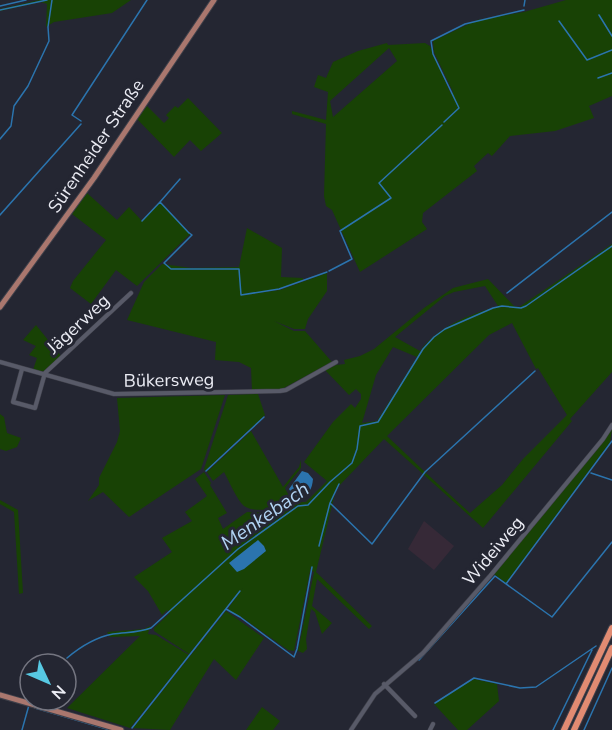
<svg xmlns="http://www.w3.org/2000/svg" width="612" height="730" viewBox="0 0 612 730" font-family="'Nunito Sans',sans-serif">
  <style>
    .commercial { fill: #362937 }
    .green { fill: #184205; fill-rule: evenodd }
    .water { fill: #2b74ae }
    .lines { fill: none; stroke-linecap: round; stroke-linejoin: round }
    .stream { stroke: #2b74ae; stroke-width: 1.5 }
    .minor-casing { stroke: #3f404a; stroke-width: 5 }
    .major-casing { stroke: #3f404a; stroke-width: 7 }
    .highway-casing { stroke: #3f404a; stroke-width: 8 }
    .minor { stroke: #585a68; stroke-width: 4 }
    .major { stroke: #aa776e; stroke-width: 5 }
    .highway { stroke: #e18b72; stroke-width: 6 }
    .labels { text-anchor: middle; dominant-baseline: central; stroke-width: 6; stroke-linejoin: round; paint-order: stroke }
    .street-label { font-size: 18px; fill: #ebecf4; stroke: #242632 }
    .water-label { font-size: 20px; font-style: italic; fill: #b1d3f3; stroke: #242632 }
  </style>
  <rect width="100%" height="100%" fill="#242632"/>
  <path class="commercial" d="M424 521 454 546 434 570 408 549Z"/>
  <path class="green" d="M39 0H131L112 13 54 22 46 27 47 4 41 2 0 11V9Z
    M566 0H612V96L589 106 594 118 555 131 510 136 492 156 488 153 474 166 477 171 423 213 422 222 427 229 360 272 332 210 326 206 324 196 326 124 292 114V111L326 120 328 92 314 87 318 75 326 78 333 62 358 51 387 43 388 45 425 43 430 46 451 94 453 92 434 52 433 41 477 20 524 12ZM389 48 397 61 333 117 330 101Z
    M188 98 222 133 201 151 190 140 174 157 137 119 147 106 164 123 169 118 166 115 175 106 178 108Z
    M87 193 117 220 129 207 142 221 160 202 190 234 137 286 116 270 91 304 70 288 73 281 106 240 72 214Z
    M247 228 282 248 281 277 303 278V280L279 289 242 295 280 290 327 273V291L308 319 305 329H294L274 321 294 331H305L332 362 282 389 252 390 251 368 239 362 215 360 216 342 127 320 144 282 162 264 192 268 239 267Z
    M612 244V372L570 419 572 421 483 528 424 475 426 473 470 513 502 485 523 459 567 415 538 368 536 369 512 323 489 335 387 436 425 472 423 474 384 439 336 489 316 572 372 626 369 629 317 579 312 606 332 623 322 634 315 612 311 609 306 639 307 649 303 653 298 651 314 572 312 571 311 566 294 651 288 650 240 616 235 615 229 611V607L243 588 189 654 154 631V628L170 613 167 610 162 615 148 591 134 577 172 552 162 538 192 521 185 512 207 496 195 479 204 472 211 483 210 485 227 513 218 518 223 529 247 512 274 513 279 516 281 515C271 505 256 514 244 506 237 500 229 481 224 472L213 481 207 472 251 431 283 487 299 467 301 460V468L285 488 292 502H306L327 481 304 462 333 422 351 404 355 408 361 399V394L356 389 349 395 325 370 336 365 345 364 344 360 360 356 374 349 424 308 453 288 488 279 514 306 519 307ZM485 286 498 306C469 315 438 326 420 351L395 337 445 296 454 292ZM393 347 417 357 377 421 362 423 376 375Z
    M36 325 61 356 42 373 33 370 37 358 29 355 36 346 23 340Z
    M258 394 265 415 205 471 204 469 228 395Z
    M225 395 201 469 129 517 103 492 88 501 99 485V478L117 442 120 431 117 398Z
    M0 414 4 417 7 433 21 438 17 447 6 451 0 449Z
    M612 429 610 442 506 583 494 574Z
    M0 500 18 510 23 593 19 594 14 512 0 504Z
    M226 611 264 638 236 680 214 659 170 730 133 728Z
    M150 626 148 634 156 635 189 655 130 728 67 708 140 636 110 637 107 632 144 629Z
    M474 679 497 684 499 701 467 730H458L434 704Z
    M262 707 280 721 273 730H246Z"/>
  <path class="water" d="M302 471 308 473 313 479C312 490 309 494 299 498L292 494 289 489Z
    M258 540 264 546 266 551 244 569 237 572 229 563Z"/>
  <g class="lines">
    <path class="stream" d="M0 6 26 0
      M524 6 525 0
      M0 10 47 0
      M599 15 612 36
      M559 21 587 60 612 50
      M598 78 612 73
      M81 121 72 115 147 0
      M444 122 459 108 433 54 431 41 465 24 524 10
      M0 139 11 126 14 106 28 86 49 41 48 27 52 0
      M180 179 160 202 189 233
      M0 215 81 124
      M142 221 160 202
      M188 232 192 235 164 263 171 269H239L241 295 279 289 327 272
      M329 271 352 259 340 231 391 198 379 183 442 125
      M507 293 612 212
      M206 471 264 417
      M591 473 612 480
      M330 503 372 544 425 472 535 371
      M319 546 330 503 339 484
      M506 584 612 441
      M226 609 240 617 294 657 297 649 312 567
      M67 658C80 647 97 637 113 634 126 632 138 633 151 628L238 549 298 506 308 505 330 482 352 463 357 449 360 426 378 422 423 349 434 337 445 329 493 308 502 306 521 308 526 306 612 246
      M419 660 495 576 552 617 612 542
      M60 664 64 661
      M435 703 474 678 520 688 536 687 596 646
      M35 708 110 730
      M132 728 240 591
      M22 730 29 705
      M553 730 592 650
      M584 730 612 668"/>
    <defs>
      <path id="minor" d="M0 362 114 394 280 391 286 390 336 362
        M22 369 13 402 35 408 45 373 131 293
        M384 684 415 716
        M351 730 375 694 423 653 490 576 603 439 612 425
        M430 730 433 724"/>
      <path id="major" d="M0 307 94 178 214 0
        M0 695 121 730"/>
      <path id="highway" d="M564 730 612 628
        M574 730 612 648"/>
    </defs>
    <use href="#minor" class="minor-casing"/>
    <use href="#major" class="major-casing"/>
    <use href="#highway" class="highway-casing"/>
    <use href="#minor" class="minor"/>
    <use href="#major" class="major"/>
    <use href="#highway" class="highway"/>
  </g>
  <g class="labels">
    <g class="street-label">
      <text transform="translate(96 146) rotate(-56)">Sürenheider Straße</text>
      <text transform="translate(78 324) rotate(-43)">Jägerweg</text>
      <text transform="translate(169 380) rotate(-1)">Bükersweg</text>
      <text transform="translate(493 551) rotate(-50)">Wideiweg</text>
    </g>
    <g class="water-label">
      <text transform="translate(265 516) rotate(-35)">Menkebach</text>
    </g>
  </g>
  <g transform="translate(48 682) rotate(134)"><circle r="28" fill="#242632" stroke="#747580" stroke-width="1.5"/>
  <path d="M0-4.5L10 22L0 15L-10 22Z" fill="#57c9e3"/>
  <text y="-9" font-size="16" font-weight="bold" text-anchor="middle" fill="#ebecf4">N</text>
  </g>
</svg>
